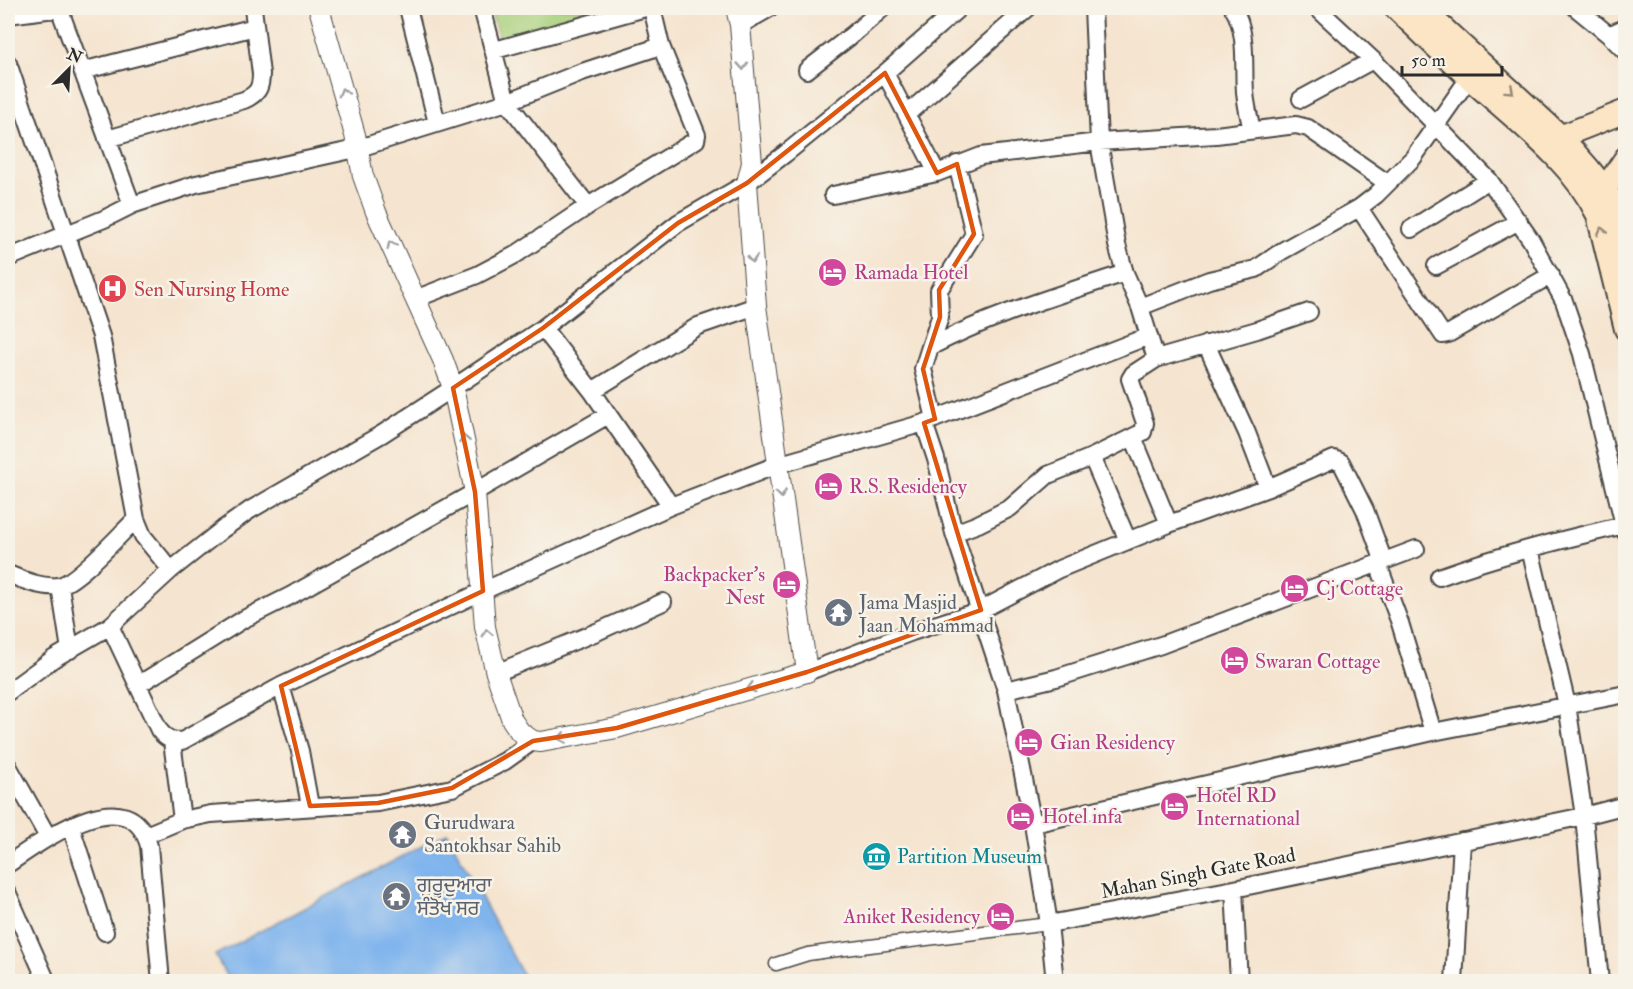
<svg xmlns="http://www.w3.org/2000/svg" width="1633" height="989" viewBox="0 0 1633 989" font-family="'IM FELL Double Pica','Noto Sans Gurmukhi',serif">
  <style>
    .green { fill: #a8d07b; stroke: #6a7e53; stroke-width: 1.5 }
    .water { fill: #7fb4ed; stroke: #55708c; stroke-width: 1.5 }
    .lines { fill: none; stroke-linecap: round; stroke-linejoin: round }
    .pedestrian-casing { stroke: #494744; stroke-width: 15 }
    .minor-casing { stroke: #494744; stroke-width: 20 }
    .tertiary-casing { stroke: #494744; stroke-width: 22 }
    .secondary-casing { stroke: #494744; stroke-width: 26 }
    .pedestrian { stroke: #fff; stroke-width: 12 }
    .minor { stroke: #fff; stroke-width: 16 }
    .tertiary { stroke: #fff; stroke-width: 20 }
    .secondary { stroke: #fce5c4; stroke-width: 22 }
    .oneway { stroke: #a0a0a0 }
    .oneway2 { stroke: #948878 }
    .marked { fill: none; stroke: #df570e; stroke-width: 4.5; stroke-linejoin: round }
    .labels { text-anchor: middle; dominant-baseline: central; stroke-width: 5; stroke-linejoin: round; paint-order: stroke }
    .hotel-label { font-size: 20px; fill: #b23c85; stroke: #f7f3e8; text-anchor: start }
    .health-label { font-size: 20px; fill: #be3a42; stroke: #f7f3e8; text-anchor: start }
    .worship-label { font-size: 20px; fill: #5b616d; stroke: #f7f3e8; text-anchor: start }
    .culture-label { font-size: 20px; fill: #0d838f; stroke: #f7f3e8; text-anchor: start }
    .street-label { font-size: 20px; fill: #2b2b2b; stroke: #f7f3e8 }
  </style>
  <rect width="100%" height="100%" fill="#f7f3e8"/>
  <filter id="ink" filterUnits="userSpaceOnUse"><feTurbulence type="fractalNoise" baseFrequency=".0167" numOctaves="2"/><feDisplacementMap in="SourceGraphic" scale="12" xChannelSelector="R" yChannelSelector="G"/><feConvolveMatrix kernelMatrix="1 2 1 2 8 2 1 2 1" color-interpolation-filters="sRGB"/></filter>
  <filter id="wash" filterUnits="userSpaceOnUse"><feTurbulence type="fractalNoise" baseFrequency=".008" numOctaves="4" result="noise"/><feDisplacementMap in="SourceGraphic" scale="24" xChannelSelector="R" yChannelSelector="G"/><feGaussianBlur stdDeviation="1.35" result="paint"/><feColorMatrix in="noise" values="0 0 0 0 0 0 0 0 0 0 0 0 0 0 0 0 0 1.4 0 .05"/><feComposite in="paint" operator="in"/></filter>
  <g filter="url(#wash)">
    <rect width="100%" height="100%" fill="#f5e4cf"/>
    <path class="green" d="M490 8H636L501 45Z"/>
    <path class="water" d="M447 833 526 981H229L215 955Z"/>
  </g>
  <g filter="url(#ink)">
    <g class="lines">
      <defs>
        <path id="pedestrian" d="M776 964 808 954 829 951 1049 924"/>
        <path id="minor" d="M59 8 132 205
          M408 8 437 123
          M482 8 507 102 588 206 696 140 697 135 661 46
          M1093 8 1099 142 1117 245 1125 273 1140 307 1156 359
          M1233 8C1248 32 1243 65 1245 92 1246 105 1249 117 1252 130
          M1317 8 1373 60 1489 180 1531 240 1564 301 1582 354 1626 533
          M1576 8 1609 35 1626 52
          M8 15 62 8
          M740 25 770 8
          M1609 35 1626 27
          M495 50 645 8
          M8 63 101 336 136 519 143 536 171 570
          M807 70 852 35 883 8
          M82 71 255 27
          M885 73 937 173
          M1301 99 1373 60
          M907 114 1028 8
          M107 139 244 100C257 94 261 89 261 74L253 8
          M833 195 937 173 981 156 1099 142 1216 135 1296 125 1308 128 1387 183
          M1359 208 1443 335 1448 334 1551 275
          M1411 229 1489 180
          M8 258 104 219 132 205 196 184 356 149 507 102 579 73 661 46 652 8
          M1436 266 1519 221
          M415 299 477 275 515 255 588 206
          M1140 307 1209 280 1256 269 1282 251 1359 208 1376 195 1413 158 1469 78
          M543 328 592 391 698 326 756 306
          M1206 344 1247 433 1268 488
          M930 347 940 317 939 290 974 234 957 164
          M592 391 671 506
          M935 419 923 369 930 347C991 315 1059 295 1125 273
          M924 423 936 459 954 533 1006 690 1033 824 1049 924 1055 982
          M1133 437 1169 524
          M1092 457 1128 541
          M954 533 978 524 1010 508 1048 475 1092 457 1143 432 1145 423 1130 379 1133 374 1156 359 1257 330 1309 312
          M1530 549 1567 705 1584 816 1600 982
          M1378 564 1400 623 1433 732
          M8 574C23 580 41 588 58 586 76 584 121 533 136 519
          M1439 577C1499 555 1561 540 1624 525
          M60 586 70 650
          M110 626 171 570 223 529 250 510 382 434 453 388 543 328 678 223 747 183 785 154 885 73 959 8
          M807 672 912 632 981 610 1059 569 1169 524 1268 488 1334 459 1341 462 1365 510 1384 562
          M496 673 599 631 663 602
          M138 685 244 619 290 596 475 492 608 415
          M281 686 300 751 310 806
          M1006 690 1056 678 1161 645 1416 549
          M8 692 53 659 110 626 159 730C166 739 171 741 182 741L281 686 483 591 671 506 777 465 924 423 1149 336
          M172 741 182 820
          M8 766 48 837
          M1033 824 1433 732 1626 694
          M71 827 105 932
          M146 835 182 820 211 814 378 803 452 788 505 761 533 741
          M8 864C42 841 130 776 149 846L161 982
          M1234 889 1239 982
          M8 894 47 982
          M1049 924 1234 889 1584 816 1626 805
          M1454 982 1462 841"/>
        <path id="tertiary" d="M319 8 355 135 363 176 376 212 443 360 453 388 475 492 485 627 496 673 512 720 520 732 533 741 541 742 617 728 807 672 756 306 747 183 752 163 740 25 736 8"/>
        <path id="secondary" d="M1396 8C1421 32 1446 57 1473 81 1517 121 1571 160 1598 215L1626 329
          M1421 8 1560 136 1589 169 1605 189 1612 201 1626 247
          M1547 142 1626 111
          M1605 189 1626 158"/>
      </defs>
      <use href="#pedestrian" class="pedestrian-casing"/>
      <use href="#minor" class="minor-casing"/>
      <use href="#tertiary" class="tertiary-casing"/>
      <use href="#secondary" class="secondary-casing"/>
      <use href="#pedestrian" class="pedestrian"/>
      <use href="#minor" class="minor"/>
      <use href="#tertiary" class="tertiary"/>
      <use href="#secondary" class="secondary"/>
    </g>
    <defs><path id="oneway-chevron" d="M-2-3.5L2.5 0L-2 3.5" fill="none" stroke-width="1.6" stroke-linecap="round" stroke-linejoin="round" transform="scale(1.5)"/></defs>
    <g class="oneway">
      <use href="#oneway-chevron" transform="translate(743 66) rotate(86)"/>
      <use href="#oneway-chevron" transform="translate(343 92) rotate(-106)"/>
      <use href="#oneway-chevron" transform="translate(391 245) rotate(-115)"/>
      <use href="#oneway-chevron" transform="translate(752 259) rotate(86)"/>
      <use href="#oneway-chevron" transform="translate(464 439) rotate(-102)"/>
      <use href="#oneway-chevron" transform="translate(781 494) rotate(82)"/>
      <use href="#oneway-chevron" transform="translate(487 633) rotate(-101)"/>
      <use href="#oneway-chevron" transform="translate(751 688) rotate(164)"/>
      <use href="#oneway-chevron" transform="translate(562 738) rotate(169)"/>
    </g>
    <g class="oneway2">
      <use href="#oneway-chevron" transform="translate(1510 90) rotate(42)"/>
      <use href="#oneway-chevron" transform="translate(1602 231) rotate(-104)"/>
    </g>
  </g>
  <path class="marked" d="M885 73 937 173 957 164 974 234 939 290 940 317 923 369 935 419 924 423 981 610 807 672 617 728 533 741 452 788 378 803 310 806 281 686 483 591 475 492 453 388 543 328 678 223 747 183Z"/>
  <defs>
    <symbol id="hotel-disc" viewBox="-11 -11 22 22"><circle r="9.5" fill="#d1479c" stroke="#f7f3e8"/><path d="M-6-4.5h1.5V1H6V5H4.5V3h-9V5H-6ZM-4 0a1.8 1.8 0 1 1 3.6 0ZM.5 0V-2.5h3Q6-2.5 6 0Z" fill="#fff"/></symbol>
    <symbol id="hospital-disc" viewBox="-11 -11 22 22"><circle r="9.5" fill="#e0444e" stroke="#f7f3e8"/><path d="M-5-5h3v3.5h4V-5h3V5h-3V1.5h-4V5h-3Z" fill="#fff"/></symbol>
    <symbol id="temple-disc" viewBox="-11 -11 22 22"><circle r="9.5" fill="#6b7280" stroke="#f7f3e8"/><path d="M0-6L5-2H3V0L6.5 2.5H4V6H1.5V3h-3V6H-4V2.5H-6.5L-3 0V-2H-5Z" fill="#fff"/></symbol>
    <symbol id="museum-disc" viewBox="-11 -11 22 22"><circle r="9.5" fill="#0f9aa8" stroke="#f7f3e8"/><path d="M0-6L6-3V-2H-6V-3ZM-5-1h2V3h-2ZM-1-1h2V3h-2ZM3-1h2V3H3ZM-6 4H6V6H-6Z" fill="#fff"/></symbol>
  </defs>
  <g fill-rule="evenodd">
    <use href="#hotel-disc" x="816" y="256" width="33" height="33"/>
    <use href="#hospital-disc" x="96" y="272" width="33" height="33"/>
    <use href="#hotel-disc" x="812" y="470" width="33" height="33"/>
    <use href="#hotel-disc" x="770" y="568" width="33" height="33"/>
    <use href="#hotel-disc" x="1278" y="572" width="33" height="33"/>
    <use href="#temple-disc" x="822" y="596" width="33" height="33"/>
    <use href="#hotel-disc" x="1218" y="644" width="33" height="33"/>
    <use href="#hotel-disc" x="1012" y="726" width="33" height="33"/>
    <use href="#hotel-disc" x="1158" y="790" width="33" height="33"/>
    <use href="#hotel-disc" x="1004" y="800" width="33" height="33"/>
    <use href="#temple-disc" x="386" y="818" width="33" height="33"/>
    <use href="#museum-disc" x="860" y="840" width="33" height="33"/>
    <use href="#temple-disc" x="380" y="880" width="33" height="33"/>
    <use href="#hotel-disc" x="984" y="900" width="33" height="33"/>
  </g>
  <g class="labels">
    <g class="hotel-label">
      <text x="854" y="272">Ramada Hotel</text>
      <text x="849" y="486">R.S. Residency</text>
      <text x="765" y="574" text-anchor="end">Backpacker’s<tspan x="765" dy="23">Nest</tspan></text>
      <text x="1316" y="588">Cj Cottage</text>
      <text x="1255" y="661">Swaran Cottage</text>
      <text x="1050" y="742">Gian Residency</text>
      <text x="1196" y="795">Hotel RD<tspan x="1196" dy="23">International</tspan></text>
      <text x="1042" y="816">Hotel infa</text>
      <text x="980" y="916" text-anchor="end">Aniket Residency</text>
    </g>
    <g class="health-label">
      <text x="134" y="289">Sen Nursing Home</text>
    </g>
    <g class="worship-label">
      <text x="859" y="602">Jama Masjid<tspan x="859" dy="23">Jaan Mohammad</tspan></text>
      <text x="424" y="822">Gurudwara<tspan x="424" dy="23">Santokhsar Sahib</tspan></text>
      <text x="417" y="885">ਗੁਰੂਦੁਆਰਾ<tspan x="417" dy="23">ਸੰਤੋਖ ਸਰ</tspan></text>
    </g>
    <g class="culture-label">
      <text x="897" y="856">Partition Museum</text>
    </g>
    <g class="street-label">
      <text transform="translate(1198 873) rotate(-11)">Mahan Singh Gate Road</text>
    </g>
  </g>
  <rect width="1633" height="989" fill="none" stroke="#f7f3e8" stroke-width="30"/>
  <g transform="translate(69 69) rotate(24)" stroke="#f7f3e8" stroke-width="4.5" paint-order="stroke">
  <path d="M0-4.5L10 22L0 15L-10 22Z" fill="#2b2b2b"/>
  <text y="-9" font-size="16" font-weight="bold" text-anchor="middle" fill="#2b2b2b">N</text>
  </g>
  <path d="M1402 66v9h100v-9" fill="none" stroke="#2b2b2b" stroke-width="3"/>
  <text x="1411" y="66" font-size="18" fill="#2b2b2b" stroke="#f7f3e8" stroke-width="4.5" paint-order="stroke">50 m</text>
</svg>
